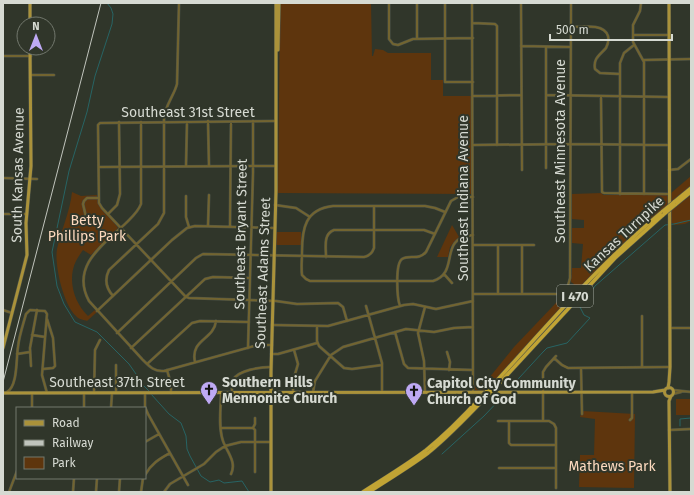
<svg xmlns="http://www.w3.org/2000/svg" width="694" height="495" viewBox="0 0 694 495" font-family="'Fira Sans',sans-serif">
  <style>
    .green { fill: #5e350d }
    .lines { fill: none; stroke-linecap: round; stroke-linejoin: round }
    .stream { stroke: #276464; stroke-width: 1 }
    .minor-casing { stroke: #4e5448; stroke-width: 3 }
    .major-casing { stroke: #4e5448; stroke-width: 4 }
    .highway-casing { stroke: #4e5448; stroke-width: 4.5 }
    .minor { stroke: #726430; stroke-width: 2 }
    .major { stroke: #aa923a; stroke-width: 3 }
    .highway { stroke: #c1a434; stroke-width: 3.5 }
    .rail { stroke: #c0c4bc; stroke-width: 1 }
    .highway-bridge-casing { stroke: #4e5448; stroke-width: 4.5; stroke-linecap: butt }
    .highway-bridge { stroke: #c1a434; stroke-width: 3.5 }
    .labels { text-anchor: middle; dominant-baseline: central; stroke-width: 4; stroke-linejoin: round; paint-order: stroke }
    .shield { fill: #30362a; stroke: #a4a9a0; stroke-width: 1 }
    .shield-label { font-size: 13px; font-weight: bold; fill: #d6dad2 }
    .street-label { font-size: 14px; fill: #d6dad2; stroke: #30362a }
    .park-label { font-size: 14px; fill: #fcd9be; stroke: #30362a }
    .poi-label { font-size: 14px; font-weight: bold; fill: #d6dad2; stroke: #30362a; text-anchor: start }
  </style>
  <rect width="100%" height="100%" fill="#30362a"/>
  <path class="green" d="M280 3H371L372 56H373L375 49 383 50 388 53H431V80H443V96H472V194L278 193Z
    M691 176V186L671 203V193Z
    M72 192 81 196 97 195C99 213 110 215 118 228L91 255 83 250C81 253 78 257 76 261 67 279 74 303 88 316L95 310 97 312 87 321C84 320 78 319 76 316 64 306 54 265 57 249 61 230 70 212 72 192Z
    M602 193 603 195H666L668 196V205L645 223 604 262 485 391H475L474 385 485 383 514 347 574 284 571 282 572 268H581L583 244 572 243V228H584V220L572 219V194Z
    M691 195V221L685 224 674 225 673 223H670V211Z
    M452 225 459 237 450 247 448 257H437Z
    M276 232H301V245H276Z
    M676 399H691V415H676Z
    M582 411 635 414 634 488 579 487 580 455H594L595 419 580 417Z"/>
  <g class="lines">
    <path class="stream" d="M107 3 111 8 113 14 112 24 95 76 87 112 69 171 52 252 57 286 64 304 75 322 97 332 129 364 136 374 141 383 149 391
      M508 390 543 352 547 348 567 343 590 318 584 315 580 307 595 286 665 225 674 224 691 220
      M151 394 169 414 181 423 186 436 187 449 190 456 201 476 210 482 219 480 224 483 242 481 249 492
      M680 426V419L691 418
      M442 454 484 416 504 395"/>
    <defs>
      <path id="minor" d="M389 3V39L393 44 398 45 413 39 473 38
        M417 3V38
        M445 3V82H473
        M472 3 473 392
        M521 3 522 170
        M641 3 640 11 633 25V42L644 62V194
        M473 23 495 24 497 26V145
        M571 27C581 27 604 23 608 36 609 40 608 44 606 48 600 55 593 58 595 69L600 73 620 74
        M633 35H669
        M521 46 571 47
        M546 47V168
        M3 56H31
        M643 60 691 59
        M31 75H54
        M546 95 669 97
        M473 96 521 95
        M601 96 602 192 604 193 669 194
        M208 121 209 166
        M276 121 100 123 98 125 99 203 102 208 185 296 189 298 276 301 297 304 338 303 343 307 347 321
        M141 122V204C138 212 132 217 126 223 104 244 70 266 89 301L142 359C149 366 154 372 164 371L258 345H272
        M473 145 571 144 669 145
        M186 166 187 122
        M99 167 276 166
        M669 170 678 169 691 159
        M3 178 37 179
        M620 194V63L624 53 634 45
        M186 196V217L189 227
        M275 205 296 208 310 217
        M445 212 435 208 425 206H333C305 209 302 229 302 252 302 260 301 267 302 275L306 279 310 281H433C461 272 437 238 473 235
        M3 214H27
        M108 214 117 205 120 194 119 122
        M86 217 83 204 84 201 87 198H98
        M208 226 209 195
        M230 226 231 122
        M473 245H534
        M498 245V294
        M326 257C326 247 323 234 334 230H424L435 234
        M444 274 452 283
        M473 294H558C567 292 568 286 570 278L571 3
        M522 294V245
        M113 296C106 288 104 280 109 270L158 224 164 213V119C165 105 174 96 177 84L179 3
        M366 306 382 363V392
        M400 306C397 298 395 264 402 259 410 254 418 261 426 252L451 201 458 197H473
        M425 307 418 333 424 361 425 392
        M3 310 12 313
        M97 311 172 240 187 228 195 226 275 228
        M642 316V367
        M272 325 328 326 404 305 413 304 436 309 473 301
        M317 326V341L319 346 344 368 352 369 382 365
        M671 328H691
        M395 332 404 364 408 368 473 370
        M117 333 196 258 203 254 364 257C369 256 372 254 374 248V206
        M32 335 45 337
        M131 348 205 279 213 277 250 278
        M248 348 253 173V121
        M447 352 450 362 449 370
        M17 354 30 352
        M271 354H278L317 343
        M554 358 562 365 568 368 670 367
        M195 362C190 339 214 340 216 321
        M147 364 192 323 200 321 249 322
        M116 365V392
        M31 366 30 348 37 310
        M581 368 582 414
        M43 369 53 368 55 366 53 338 47 319
        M167 370 171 384V393
        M673 390 691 392
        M7 392C18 386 16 358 18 347 19 336 23 325 26 314L30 310 45 311 47 314 42 375 47 393
        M232 392C232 388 231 383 233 380 238 370 261 367 271 367
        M293 392V381L298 364 294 350
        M313 392 315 381 331 355 343 347 406 329 434 332 454 328 473 327
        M94 393 95 350 100 340
        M145 393V407L148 414 188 485
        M221 393C221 408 218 427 223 441 227 452 237 462 231 474
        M32 394V408
        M673 394 681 392
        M84 408V393
        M111 408 112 393
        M630 420 632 418V392
        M498 421H549L554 424 556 428V488
        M509 421V443L511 445H556
        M543 421V372L546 367 556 356
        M221 428H253
        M253 428 255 430V472
        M253 428 255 424V418
        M669 430 691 429
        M145 442 159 434
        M499 468H555
        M145 475C151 464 159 459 170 453
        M9 492 17 471
        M73 492 74 478
        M96 492 97 478
        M119 492 120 478
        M141 492 143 478
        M164 492 170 484 204 464 216 452 225 446 241 442H271"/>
      <path id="major" d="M30 3V24
        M278 50 279 3
        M3 348 27 255 26 223 31 166 30 48
        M664.5 392a4.5 4.5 0 1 1 9 0a4.5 4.5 0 1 1-9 0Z
        M668 388 669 382 670 367 669 3
        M3 393 653 392 665 390
        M271 492V372L276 191V3
        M670 492 669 401 671 396"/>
      <path id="highway" d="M674 202 691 188
        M675 205 691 192
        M492 386C547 326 600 263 663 211
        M496 387 615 258 663 215
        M363 492C383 479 405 466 425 451 445 435 463 417 481 397
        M369 492C389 479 409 467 428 453 449 436 467 417 486 397"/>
    </defs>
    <use href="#minor" class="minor-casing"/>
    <use href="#major" class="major-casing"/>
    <use href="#highway" class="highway-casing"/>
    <use href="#minor" class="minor"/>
    <use href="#major" class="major"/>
    <use href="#highway" class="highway"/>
    <path class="rail" d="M3 382 101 3"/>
    <defs>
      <path id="highway-bridge" d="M663 211 674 202
        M663 215 675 205
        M481 397 492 386
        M486 397 496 387"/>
    </defs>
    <use href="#highway-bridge" class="highway-bridge-casing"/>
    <use href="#highway-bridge" class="highway-bridge"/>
  </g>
  <defs>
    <symbol id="church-pin" viewBox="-11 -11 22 30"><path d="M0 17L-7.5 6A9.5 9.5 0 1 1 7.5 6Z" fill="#bea9f4" stroke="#30362a"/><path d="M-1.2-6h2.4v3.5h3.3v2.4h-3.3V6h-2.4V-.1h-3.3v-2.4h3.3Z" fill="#111"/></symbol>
  </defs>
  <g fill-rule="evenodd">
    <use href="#church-pin" x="199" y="380" width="20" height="27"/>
    <use href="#church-pin" x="404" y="381" width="20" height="27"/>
  </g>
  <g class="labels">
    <rect class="shield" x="557" y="285" width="36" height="22" rx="3"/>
    <g class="shield-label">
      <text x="575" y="296">I 470</text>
    </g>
    <g class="street-label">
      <text x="188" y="112">Southeast 31st Street</text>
      <text transform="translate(560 151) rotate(-90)">Southeast Minnesota Avenue</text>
      <text transform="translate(18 175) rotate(-89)">South Kansas Avenue</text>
      <text transform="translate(463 198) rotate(-90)">Southeast Indiana Avenue</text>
      <text transform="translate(241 234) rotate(-89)">Southeast Bryant Street</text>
      <text transform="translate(624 234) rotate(-43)">Kansas Turnpike</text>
      <text transform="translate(263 273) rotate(-88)">Southeast Adams Street</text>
      <text x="117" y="382">Southeast 37th Street</text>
    </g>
    <g class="park-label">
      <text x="87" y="220">Betty<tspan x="87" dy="16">Phillips Park</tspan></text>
      <text x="612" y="466">Mathews Park</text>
    </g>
    <g class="poi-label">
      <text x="222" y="382">Southern Hills<tspan x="222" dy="16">Mennonite Church</tspan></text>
      <text x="427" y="383">Capitol City Community<tspan x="427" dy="16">Church of God</tspan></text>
    </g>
  </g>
  <rect width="694" height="495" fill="none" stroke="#d6dad2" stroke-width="8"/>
  <rect x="16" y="407" width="130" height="72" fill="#30362a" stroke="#72786d"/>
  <rect x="24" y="420" width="20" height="6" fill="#aa923a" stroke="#72786d"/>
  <text x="52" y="427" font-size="12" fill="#d6dad2">Road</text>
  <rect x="24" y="440" width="20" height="6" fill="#c0c4bc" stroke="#72786d"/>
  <text x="52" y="447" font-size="12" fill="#d6dad2">Railway</text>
  <rect x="24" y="457" width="20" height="12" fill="#5e350d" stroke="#72786d"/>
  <text x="52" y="467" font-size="12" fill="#d6dad2">Park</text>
  <g transform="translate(36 36)"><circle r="19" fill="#30362a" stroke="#72786d"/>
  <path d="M0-3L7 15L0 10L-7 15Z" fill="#bea9f4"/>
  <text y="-6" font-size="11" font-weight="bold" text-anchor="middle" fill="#d6dad2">N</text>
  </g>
  <path d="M550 34v6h122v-6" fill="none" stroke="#d6dad2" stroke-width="2"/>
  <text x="556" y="34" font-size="12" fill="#d6dad2" stroke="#30362a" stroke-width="3" paint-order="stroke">500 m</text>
</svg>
